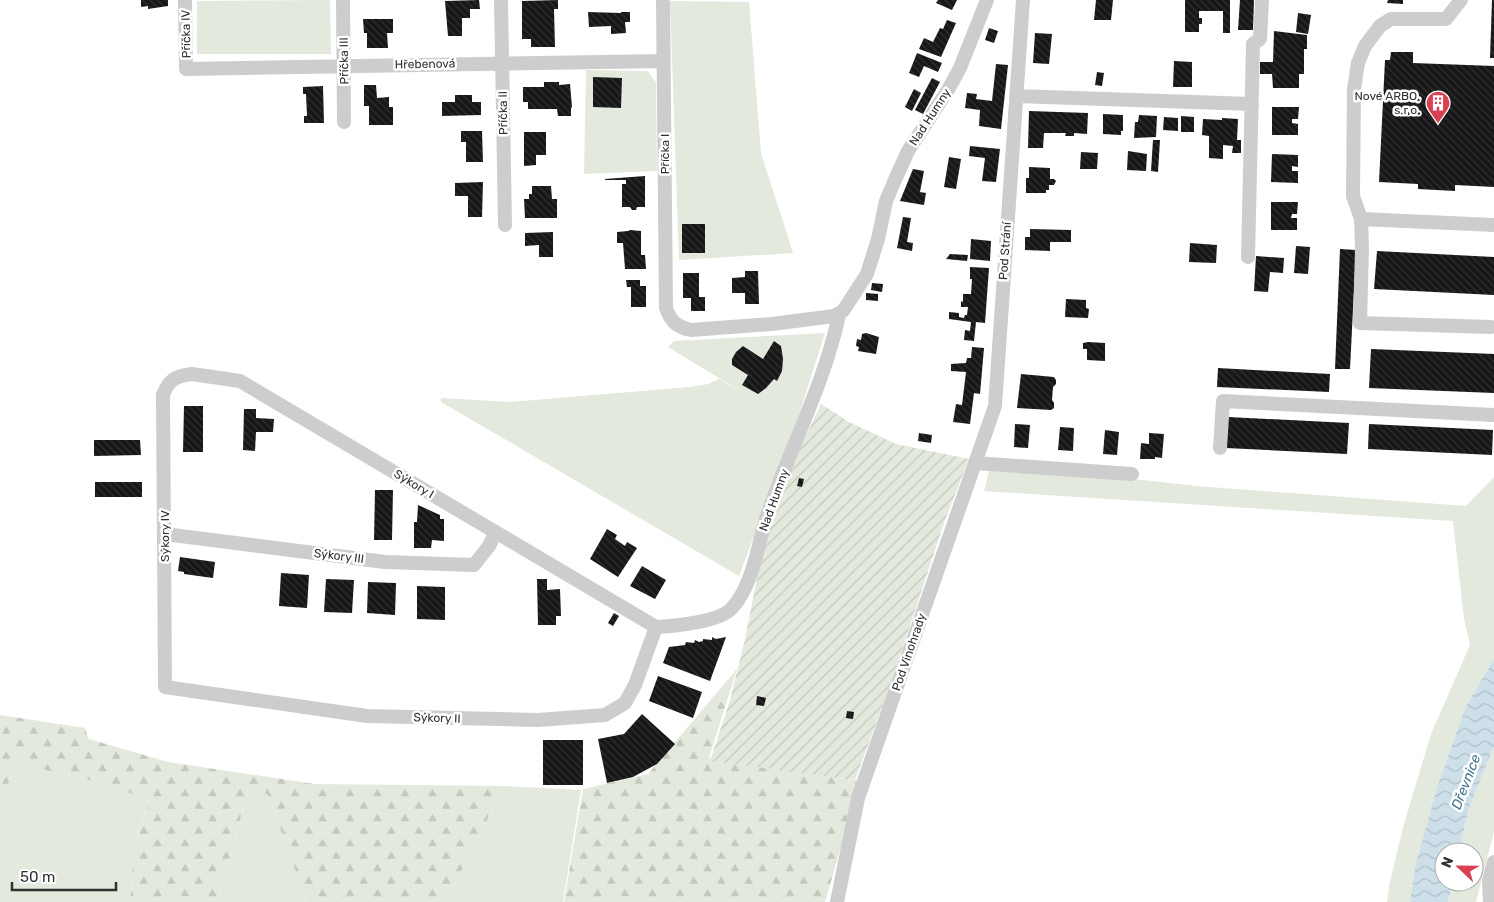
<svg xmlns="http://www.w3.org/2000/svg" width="1494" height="902" viewBox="0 0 1494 902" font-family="Rubik,sans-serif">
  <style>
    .grass { fill: #e4e9dd }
    .forest { fill: url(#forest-firs) }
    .garden { fill: url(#garden-furrows) }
    .water { fill: url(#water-waves) }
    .building { fill: url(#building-back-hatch) }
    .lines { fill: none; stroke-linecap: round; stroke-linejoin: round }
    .minor { stroke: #cdcdcd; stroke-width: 14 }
    .labels { text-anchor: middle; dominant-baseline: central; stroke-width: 5; stroke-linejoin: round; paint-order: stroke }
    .street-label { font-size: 12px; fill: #303030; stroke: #fff }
    .poi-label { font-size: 12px; fill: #303030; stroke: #fff; text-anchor: end }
    .water-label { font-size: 14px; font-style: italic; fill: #44738d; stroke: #fff }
  </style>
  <defs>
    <pattern id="forest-firs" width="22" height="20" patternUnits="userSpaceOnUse" patternTransform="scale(1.25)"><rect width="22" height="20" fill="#e4e9dd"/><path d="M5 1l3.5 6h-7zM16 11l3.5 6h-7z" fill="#c4c8be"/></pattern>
    <pattern id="garden-furrows" width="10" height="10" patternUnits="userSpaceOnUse" patternTransform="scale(1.25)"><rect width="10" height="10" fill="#e4e9dd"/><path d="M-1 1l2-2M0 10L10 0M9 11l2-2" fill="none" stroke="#c4c8be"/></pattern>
    <pattern id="water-waves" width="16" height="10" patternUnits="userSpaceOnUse" patternTransform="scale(1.25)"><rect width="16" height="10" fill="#cde0ea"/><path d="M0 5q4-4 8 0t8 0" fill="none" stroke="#b0c0c9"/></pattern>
    <pattern id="building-back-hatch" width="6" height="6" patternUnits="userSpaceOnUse" patternTransform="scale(1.25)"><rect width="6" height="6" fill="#171717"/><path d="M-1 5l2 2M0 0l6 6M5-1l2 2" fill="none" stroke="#303030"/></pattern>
  </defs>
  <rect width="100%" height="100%" fill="#fff"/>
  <path class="grass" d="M330 0 331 54H197V1Z
    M670 1 749 2 761 153 793 253 679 260Z
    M586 70 648 71 656 83 657 171 584 174Z
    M825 333 796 424 739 576 441 402V398L510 402 690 387 708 384 719 379 750 397 668 347 674 341Z
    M991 463 1196 486 1466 506 1494 477V659L1466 706 1415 867 1410 902H1387L1390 881 1404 824 1431 734 1470 645 1464 619 1453 521 984 491Z
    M1494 747V832L1476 902H1448L1453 882H1474V852H1459L1469 808Z
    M14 763 89 780 149 798 134 849 130 902H0V814Z
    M249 786 268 795 307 902H218Z
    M504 786 581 790 563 902H430L451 892Z"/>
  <path class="forest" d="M737 669 709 758 860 781 825 902H564L583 789 648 774Z
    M0 715 85 728 89 739 168 762 315 784 504 786 451 892 430 902H307L268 795 249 786 218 902H130L134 849 149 799 89 780 14 763 0 814Z"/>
  <path class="garden" d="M821 404 849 422 896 444 969 459 945 520 890 686 855 780 710 761 730 700 745 639 762 553 795 459Z"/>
  <path class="water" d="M1494 659V747L1469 808 1459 852H1444V882H1453L1448 902H1410L1415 867 1436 791 1466 706Z"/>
  <path class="building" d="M141 0H168V6L148 9V6L141 7Z
    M479 0 480 9H470V18H462V36H448L445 1Z
    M558 0V9H554L555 47H531V39H522V1Z
    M938 0H957L952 10 936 3Z
    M1096 0H1113L1111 20H1094Z
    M1185 0H1230V33H1223V11H1199V18H1202V24H1199V32H1185Z
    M1240 0H1254L1253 30H1238Z
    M1388 0H1403V4L1387 3Z
    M1492 0H1494V58H1490Z
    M588 12 621 13V12H630V22H625L626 33 611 34V26L589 27Z
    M1298 13 1311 15 1308 34 1296 32Z
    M363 19H393V33H387L388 48H367V33H364Z
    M947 20 956 23 941 57 919 49 924 38 933 42 940 28 943 29Z
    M989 28 998 31 994 43 985 40Z
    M1274 31 1307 35V49H1304V74H1299V88H1273L1272 74H1260V62H1273Z
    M1035 33 1052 34 1049 64 1033 63Z
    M1391 52H1413V63L1494 66V187L1455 185V191L1418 189V184L1379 182 1385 60H1390Z
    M917 53 942 63 938 72 924 66 919 77 909 73Z
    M1174 61 1192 62V87H1173Z
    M996 64 1008 65 1001 129 979 126 980 110 965 108 967 93 977 94 976 99 992 101Z
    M1097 72 1104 73 1102 86 1095 85Z
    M593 77 622 78 621 108 593 107Z
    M932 78 940 82 923 114 915 110Z
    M544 82H559V85L570 84 572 107 571 108V116H558L557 109H528V102H523V87H544Z
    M364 85H376L377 98 389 97V107H393V125H369V106H364Z
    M323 86 324 123H304V116H307L306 94H303V87Z
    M914 89 921 93 912 111 905 107Z
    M455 95H472V102H481V115L442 116V102H455Z
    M1272 107H1299L1298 119H1292V123L1298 124V135H1272Z
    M1029 111 1088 113 1087 134 1074 133V136H1065L1066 133H1044L1043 148H1028Z
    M1103 114 1123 115V131H1121V135L1103 134Z
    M1139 115 1157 116 1156 137 1134 138 1135 122H1138Z
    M1181 116 1194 117V132H1181Z
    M1164 117 1178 118V131L1163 130Z
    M1222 118 1238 119 1237 140H1241V153H1232L1233 146 1223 145V159L1209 158V136L1202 135 1203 119 1222 120Z
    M461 131H482L483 162H466V142H461Z
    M524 132H546V155H536V165L524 166Z
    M1153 140H1160L1158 172 1151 171Z
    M970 146 1000 149 996 182 982 181 985 158 969 156Z
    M1128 151 1147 154 1146 171 1127 170Z
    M1081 152 1098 153 1097 169H1080Z
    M1272 154 1298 155V167L1292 166V171H1298V183L1271 182Z
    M949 157 961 159 956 189 944 187Z
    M1029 167 1050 168V179H1054L1056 181 1054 185H1049V190H1046V193H1026V178H1029Z
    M913 169 924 171 920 192 926 193 924 205 900 201Z
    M645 176V207H637L636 210H632L630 207H622V184H626V180H605V179Z
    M483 182 482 217H468V196H455V183Z
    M532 186H551L552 199H557V218H525L524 199H529V194H532Z
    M1271 202H1298L1297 214H1292L1291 218H1297V230H1271Z
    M903 217 911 218 907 242 913 243 912 251 897 248Z
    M682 224H705V253H682Z
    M1030 229 1071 230V242H1050V251L1025 250V237H1030Z
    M630 230 641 231V255H645L646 269H625L623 243H617V232L628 231Z
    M553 232V257H539V245L525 246V233Z
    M971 239 991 241 990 261 970 259Z
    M1190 243 1217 245 1216 263 1189 262Z
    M1296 246 1310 247 1308 274 1294 273Z
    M1340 249 1356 250 1350 369H1335Z
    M1377 251 1494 257V295L1374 289Z
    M950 254 968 255 967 261 946 259Z
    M1256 256 1284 258 1283 273 1270 272 1268 292 1254 291Z
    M970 267 989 268 985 323 976 322 974 341 964 340 965 330 970 331 971 322 949 319V312L959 313V317L964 318 965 315H967L968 307H961V301L963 302V294H971L972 279H970Z
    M745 271H758L759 304H745V293H732V278L745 277Z
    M683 273H699V297H705V311H691V298H683Z
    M626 280H640V286H646V307H631V287H627Z
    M872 283 883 284 882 292 871 290Z
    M866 293 878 294V301L866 300Z
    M1066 299 1086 300V308L1089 309 1088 318 1065 317Z
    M866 333 879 337 876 354 858 351 859 347 856 346 857 339 861 340 862 334Z
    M774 341 781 346 783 359 782 371 777 381 774 379 766 388 758 394 742 385 748 375 732 365V359L736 352 743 346 763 359Z
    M1088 342 1105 343V361L1087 360V349H1083V343Z
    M972 347 984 348 980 394 974 393 970 424 953 422 956 404 962 405 966 372 951 371V364L966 363 967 358H971Z
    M1371 349 1494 354V393L1369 388Z
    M1218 368 1330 374 1329 392 1217 387Z
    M1021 374 1054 377 1056 380V384L1053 387 1052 400 1054 403V408L1051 410 1017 408Z
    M184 406H203V452H183Z
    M244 409H256V418L274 419 273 432H256L255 451 243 450Z
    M1228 417 1349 423 1347 454 1226 448Z
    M1015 424 1030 425 1028 448 1014 447Z
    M1369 424 1493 430 1492 455 1368 449Z
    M1060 427 1074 428 1073 451 1058 450Z
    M1105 430 1119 432 1117 455 1103 454Z
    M919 433 932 435 931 443 918 441Z
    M1149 433 1164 434 1162 458 1155 457V459H1140L1141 443 1149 444Z
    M94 440H140L141 455 94 456Z
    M799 478 804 479 802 487 797 486Z
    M95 482H142V497H95Z
    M375 490H393L392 540H374Z
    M418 505 440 515V519H444V541L432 540 431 548H414V522H417Z
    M607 529 617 535 615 539 625 546 627 542 637 548 618 577 590 559Z
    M180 557 215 562 213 578 184 574V572L178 571Z
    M642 566 666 580 655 599 630 586Z
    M281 573 309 575 307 608 279 606Z
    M326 579 354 580 352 613 324 612Z
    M537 579H547V590L560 589 561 616H556V625H538Z
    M368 582 396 583 395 615 367 613Z
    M417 586 445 587V620L417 619Z
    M614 613 619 616 613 626 608 623Z
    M712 637 716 639 726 637 710 681 663 663 669 647 685 645 686 642 694 643 695 640 699 642 703 641V639L712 640Z
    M658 676 702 692 693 718 649 701Z
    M757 696 766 698 764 706 756 705Z
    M847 711 854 712 853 719 846 718Z
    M642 714 675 744 657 764 633 777 607 783 598 739 624 734Z
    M543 740H583V785H543Z"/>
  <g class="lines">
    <path class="minor" d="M185 0 186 69 664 61
      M343 0 344 122
      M501 0 505 225
      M663 0 666 308C671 322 677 327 691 330L772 324 834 316 843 311 867 274 878 239 886 201 894 182 908 151 948 90 960 68 987 0
      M1461 0 1446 19H1391L1380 26 1365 46 1358 63 1354 89 1353 196 1361 219 1362 249 1360 323 1491 327
      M1016 96 1252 104
      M1361 219 1494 225
      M1248 257 1253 44 1260 39 1262 0
      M192 374 240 381 656 627 635 685 625 703 605 715 538 720 367 716 165 687 163 395C169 379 176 376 192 374Z
      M1220 448 1223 401 1494 415
      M975 463 1132 474
      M165 534 385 562 474 565 489 546 496 532
      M656 627C675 626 720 622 732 608 754 583 757 546 767 516 790 448 824 385 839 315
      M837 902 858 798 995 406 1023 0
      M1490 902 1489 881 1494 862"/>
  </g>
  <defs>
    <symbol id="building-pin" viewBox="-11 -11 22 30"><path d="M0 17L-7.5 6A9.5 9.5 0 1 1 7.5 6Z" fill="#d94152" stroke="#fff"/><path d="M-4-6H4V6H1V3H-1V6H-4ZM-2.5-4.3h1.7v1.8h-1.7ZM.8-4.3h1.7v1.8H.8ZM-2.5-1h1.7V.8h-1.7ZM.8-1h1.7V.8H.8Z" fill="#fff"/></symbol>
  </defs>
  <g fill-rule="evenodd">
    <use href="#building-pin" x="1424" y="89" width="28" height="38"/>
  </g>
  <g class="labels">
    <g class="street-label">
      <text transform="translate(186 34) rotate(-91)">Příčka IV</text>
      <text transform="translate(344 61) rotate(-91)">Příčka III</text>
      <text transform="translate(425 64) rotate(-1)">Hřebenová</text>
      <text transform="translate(503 113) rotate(-91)">Příčka II</text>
      <text transform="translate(930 117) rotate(-57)">Nad Humny</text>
      <text transform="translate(665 154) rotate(-90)">Příčka I</text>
      <text transform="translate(1005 251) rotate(-86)">Pod Strání</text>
      <text transform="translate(414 484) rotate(31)">Sýkory I</text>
      <text transform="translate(774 500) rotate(-70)">Nad Humny</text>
      <text transform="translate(165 536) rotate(-90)">Sýkory IV</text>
      <text transform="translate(339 556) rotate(7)">Sýkory III</text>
      <text transform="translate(909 652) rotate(-71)">Pod Vinohrady</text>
      <text transform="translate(437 718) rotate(2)">Sýkory II</text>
    </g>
    <g class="poi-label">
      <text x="1420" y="96">Nové ARBO,<tspan x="1420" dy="14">s.r.o.</tspan></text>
    </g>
    <g class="water-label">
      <text transform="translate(1466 782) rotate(-69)">Dřevnice</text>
    </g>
  </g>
  <g transform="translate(1459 867) rotate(292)"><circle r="24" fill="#ffffff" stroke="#acacac"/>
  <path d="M0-4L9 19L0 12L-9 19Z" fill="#d94152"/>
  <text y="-8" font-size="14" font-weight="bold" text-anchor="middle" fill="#303030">N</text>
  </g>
  <path d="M12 882v8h104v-8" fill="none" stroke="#303030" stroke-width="2.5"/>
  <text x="20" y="882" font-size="15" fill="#303030" stroke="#ffffff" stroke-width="4" paint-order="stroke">50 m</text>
</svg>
